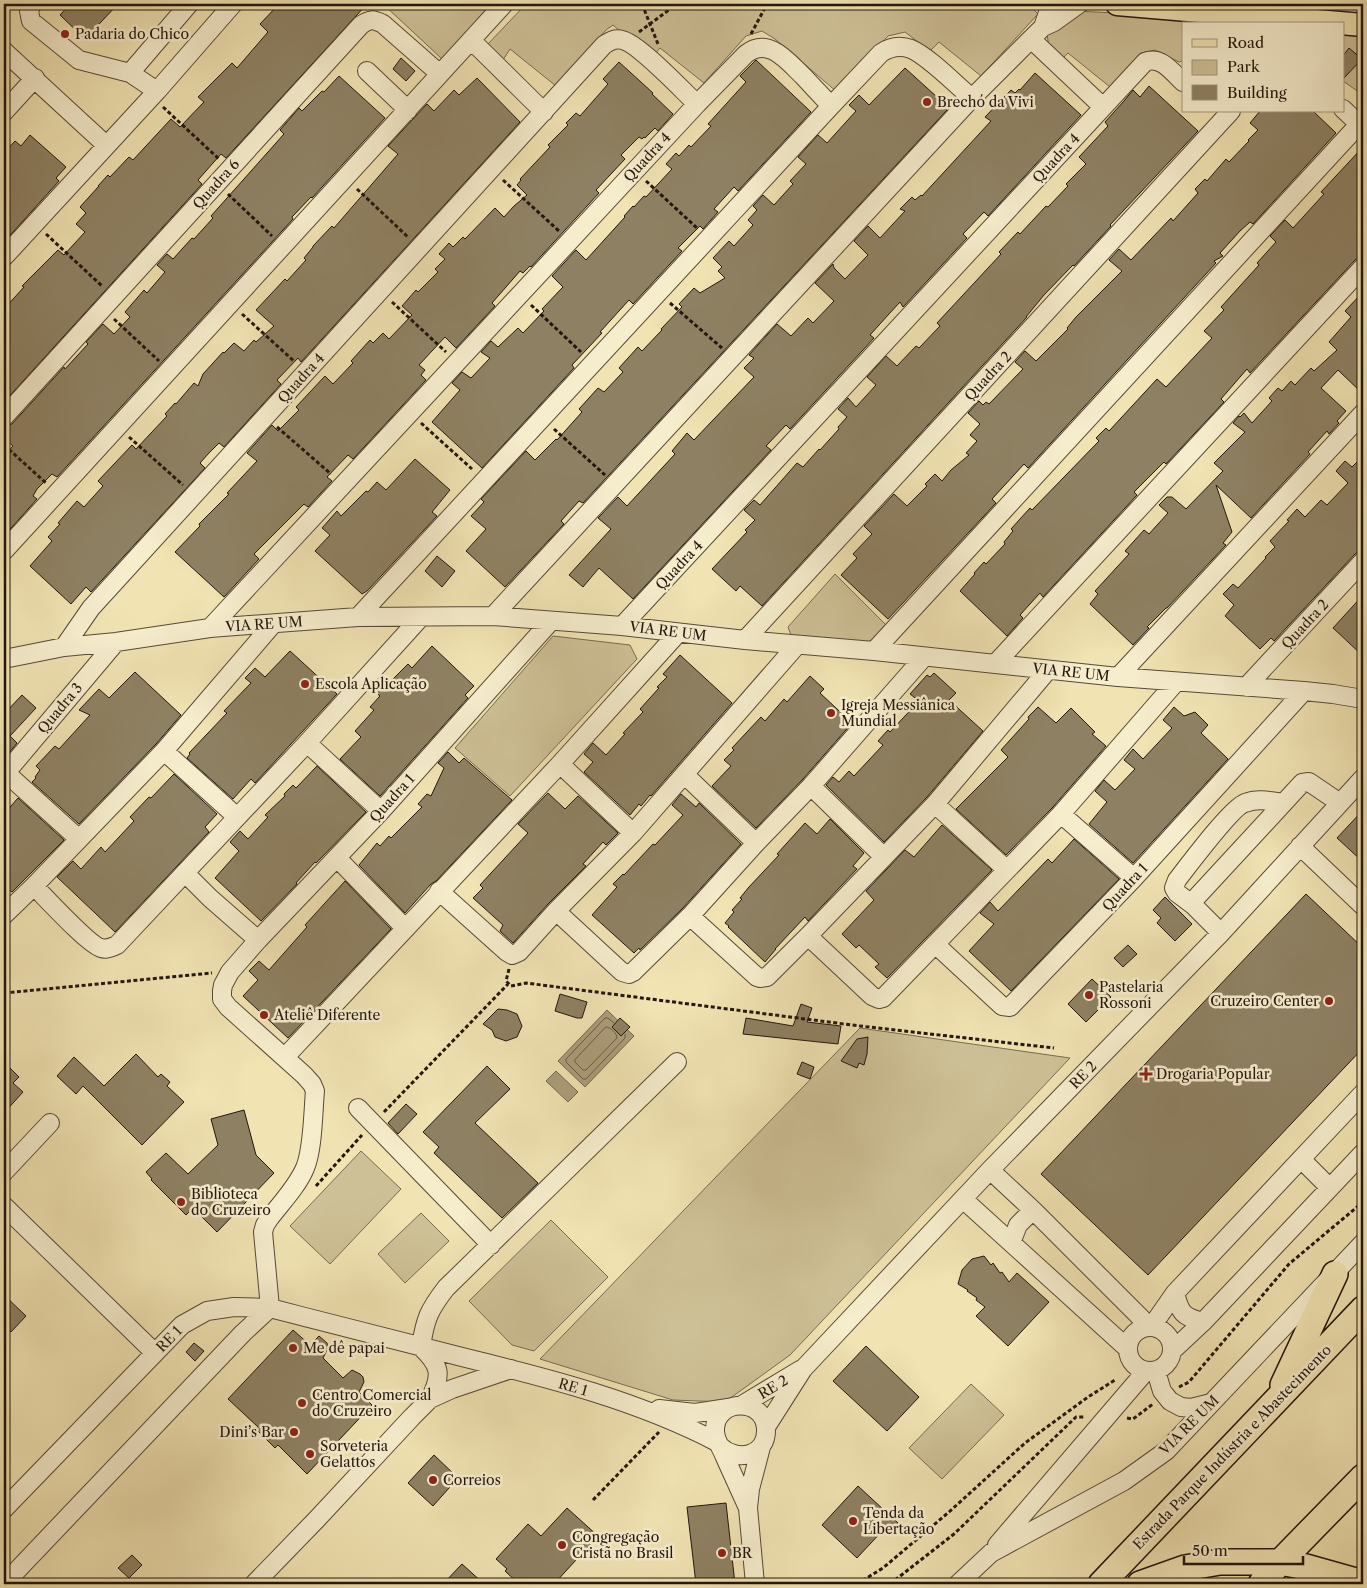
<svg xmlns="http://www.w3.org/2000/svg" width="1367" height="1588" viewBox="0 0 1367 1588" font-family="'Libre Caslon Text',serif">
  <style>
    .green { fill: #cec096; stroke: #786b52 }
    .water { fill: #ab9d7a; stroke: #75674f }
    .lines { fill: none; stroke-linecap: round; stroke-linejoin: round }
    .shore { stroke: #675a44; stroke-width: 1 }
    .building { fill: #8e8163; stroke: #23160e }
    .minor-casing { stroke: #564937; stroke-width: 20 }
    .major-casing { stroke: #23160e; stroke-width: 25 }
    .highway-casing { stroke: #23160e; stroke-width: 28 }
    .path { stroke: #23160e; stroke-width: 3; stroke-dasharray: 4 2.5; stroke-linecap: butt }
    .minor { stroke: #f6edcd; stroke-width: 18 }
    .major { stroke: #f1e3b2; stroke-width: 22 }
    .highway { stroke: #f1e3b2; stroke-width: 25 }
    .poi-dot { fill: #8f2418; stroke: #f6edcd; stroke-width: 2 }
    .labels { text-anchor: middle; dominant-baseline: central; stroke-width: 5; stroke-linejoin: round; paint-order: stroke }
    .poi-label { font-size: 14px; fill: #23160e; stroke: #f6edcd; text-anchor: start }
    .street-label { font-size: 14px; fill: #23160e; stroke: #f6edcd }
  </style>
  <rect width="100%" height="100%" fill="#f1e3b2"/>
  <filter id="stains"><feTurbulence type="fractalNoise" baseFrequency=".004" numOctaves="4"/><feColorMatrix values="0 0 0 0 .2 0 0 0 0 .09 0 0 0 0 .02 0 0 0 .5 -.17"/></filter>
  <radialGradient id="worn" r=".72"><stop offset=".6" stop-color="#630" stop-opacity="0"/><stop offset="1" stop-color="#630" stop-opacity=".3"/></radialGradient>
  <path class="green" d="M383 4H492L442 59Z
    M526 4H993L1031 7 1038 14 981 76 939 42 930 51 905 32 888 36 837 92 775 39 762 31 746 36 704 83 660 48 651 58 613 25 606 30 556 86 510 49 503 60 487 45Z
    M1076 11 1133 14 1227 24H1183V61L1179 62 1155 50 1141 53 1110 87 1068 53 1062 59 1049 49 1047 33Z
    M1343 31 1363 33V95L1343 81Z
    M835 574 890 629 873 644 792 638 788 627Z
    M553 636 630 645 637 659 510 796 455 748Z
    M860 1028 1070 1058 790 1355 725 1402 673 1400 540 1359Z
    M361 1151 401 1189 330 1264 290 1226Z
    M421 1213 449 1241 405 1283 378 1254Z
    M551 1220 608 1277 534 1351 512 1345 469 1301Z
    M971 1384 1004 1415 942 1479 909 1448Z"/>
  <path class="water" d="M607 1010 634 1036 585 1087 558 1061Z
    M556 1071 578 1092 568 1102 546 1081Z"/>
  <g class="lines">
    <path class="shore" d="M614 1023 608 1018H605L566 1059V1062L583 1079H586L625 1038V1034
      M606 1027C610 1027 617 1033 617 1038L586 1070H583L575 1062V1060Z"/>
  </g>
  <path class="building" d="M70 4H118L85 39 60 15Z
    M279 4H367L226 158 221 154 198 180 202 184 4 402V309L24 287 22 286 58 250 64 255 85 232 76 224 86 213 80 207 99 186H98L108 175 110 177 129 157 133 160 171 119 180 127 204 102 198 97 232 63 237 68 268 32 260 24Z
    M1349 48 1362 59 1343 79V56Z
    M401 58 415 71 406 81 393 69Z
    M756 60 811 112 738 191 734 187 714 209 718 212 703 229 700 226 678 248 682 251 633 304 629 300 600 332 602 333 572 365 574 368 482 468 432 422 460 390 452 383 462 372 471 378 490 358 481 352 491 341 498 347 518 328 523 333 544 311 542 309 563 287 552 276 576 250 586 260 625 217 624 216 633 206 634 207 644 196 646 197 672 169 666 164 676 153 679 156 689 145 691 147 711 126 708 124 746 82 740 76Z
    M619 62 653 93 652 94 673 114 658 131 655 128 645 138 644 137 642 139 639 137 621 155 625 159 596 190 599 193 531 267 530 266 523 273 520 271 492 303 495 306 456 348 445 337 419 365 425 370 421 375 426 380 353 459 348 455 327 477 332 481 308 507 304 504 254 554 259 559 224 597 175 552 200 526 199 524 229 494 227 493 257 461 247 453 272 425 278 431 299 410 296 407 325 376 333 384 353 363 351 361 370 340 373 343 383 333 389 339 412 315 402 306 416 290 418 292 438 272 435 269 445 259 439 254 449 243 453 247 463 237 465 239 495 208 504 217 514 206 527 195 517 185 521 180 520 179 550 147 548 145 568 125 566 123 576 113 580 116 608 84 603 79Z
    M905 68 948 107 946 108 947 110 583 503 579 501 561 521 564 524 505 587 466 551 486 529 471 516 484 502 481 499 526 451 535 460 556 439 557 440 582 412 579 409 589 398 598 388 604 392 623 372 619 368 638 347 642 351 662 330 661 329 682 307 679 304 694 288 700 293 725 278 718 271 722 267 713 258 729 241 734 246 753 225 748 220 757 210 753 206 763 195 774 205 793 184 790 181 806 164 798 157 818 135 827 143 856 111 849 105 859 95 869 105Z
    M1035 73 1081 115 988 216 984 212 963 234 967 238 903 307 900 302 889 314 870 335 874 338 790 429 786 425 766 446 771 450 633 599 599 568 583 587 569 575 611 529 598 518 618 497 627 506 675 454 672 451 687 433 694 440 754 377 744 368 754 358 749 355 777 324 791 336 808 318 813 323 834 301 815 283 833 264 834 268 845 279 868 255 854 241 868 226 880 238 905 211 900 209 912 197 915 200 921 195 922 196 991 121 985 117 1011 90 1015 93 1019 89 1020 90Z
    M339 76 385 118 312 198 311 197 292 217 293 219 57 477 52 474 37 489 33 496 37 499 4 536V456L13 446 4 438V427L12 424 64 367 65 369 88 344 86 342 103 324 114 334 130 317 125 312 144 290 147 293 165 272 157 265 167 254 173 259 192 238 194 239 213 218 211 216 284 134 280 130 299 108 302 111 322 91 324 92Z
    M477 78 520 122 301 362 298 358 277 380 281 384 224 447 219 443 209 453 200 463 205 468 91 592 86 587 71 604 30 566 52 541 48 537 60 524 58 523 77 501 84 507 103 486 98 481 132 445 136 449 167 416 165 414 175 403 176 404 194 383 198 386 203 374 223 352 224 353 234 343 244 351 254 340 256 342 274 326 256 310 285 279 287 281 306 260 304 258 313 247V246L332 226 334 228 398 154 388 146 427 104 434 111 454 90 459 95Z
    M1149 86 1198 131 1110 225 1111 226 1074 266 1073 265 1044 295 1026 317H1027L762 606 740 586 736 591 712 569 747 532 745 530 755 520 744 510 754 500 760 505 797 463 803 467 819 449 820 450 839 429 838 427 847 417 838 409 848 398 856 407 876 385 867 377 886 356 897 366 916 346 919 348 940 326 937 323 1001 254 999 252 1018 232 1020 234 1046 206 1048 207 1068 186 1066 184 1086 164 1079 157 1108 126 1105 122 1124 101 1133 90 1140 97Z
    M1260 111H1313L1336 133 1253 224 1250 222 1240 231 1220 253 1223 256 1214 261 1216 263 1028 468 1024 464 1014 475 992 499 996 503 888 619 841 575 857 558 853 554 872 534 864 526 894 494 907 506 927 486 925 484 935 474 942 481 951 470 969 455 966 453 977 441 970 435 980 424 968 413 979 401 983 405 986 402 989 404 1023 369 1015 362 1025 351 1036 361 1068 329 1067 328 1076 317 1122 271 1109 260 1119 249 1131 260 1171 218 1173 221 1198 193 1195 189 1205 179 1207 181 1226 159 1229 162 1249 141 1248 140 1258 130 1250 123Z
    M30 135 66 167 56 178 59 181 4 242V153L15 141 21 146Z
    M1363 147V254L1355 260 1250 373 1247 369 1221 399 1224 402 1166 464 1164 462 1134 492 1137 495 1043 597 1040 593 1020 615 1023 618 1007 636 960 591 975 574 974 573 984 562 986 564 1005 544 1004 542 1013 531 1011 529 1020 519 1030 508 1032 510 1099 441 1096 438 1106 428 1109 431 1157 379 1166 387 1212 338 1204 331 1224 310 1221 307 1259 265 1257 263 1276 242 1270 236 1285 220 1293 228 1324 194 1321 192Z
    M1363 292V394L1338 370 1321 388 1346 411 1337 421 1339 423 1329 434 1327 431 1308 452 1310 454 1251 518 1216 485 1232 532 1223 543 1226 545 1167 608H1166L1147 627 1149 628 1133 645 1090 604 1098 594 1095 591 1129 554 1125 551 1144 530 1149 534 1168 513 1159 505 1167 497H1172L1186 509 1223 471 1214 463 1245 432 1233 423 1239 416 1240 417 1244 413 1252 423 1272 401 1269 398 1278 388 1282 391 1291 381 1295 385 1311 368 1314 371 1337 350 1329 342 1351 317 1345 311Z
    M1363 456V548L1355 554 1274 641 1271 638 1260 649 1225 616 1234 605 1223 594 1233 584 1238 588 1266 558 1265 557 1275 547 1270 541 1289 521 1287 520 1297 509 1305 517 1321 500 1327 505 1348 483 1336 471 1345 461 1352 467Z
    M415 459 450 490 432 512 437 516 367 591 362 594 315 551 330 535 322 528 337 511 341 516 366 491 368 492 377 482 386 490Z
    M437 556 455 571 442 587 425 571Z
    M1363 595V656L1333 628Z
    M432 646 474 686 465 695 468 698 380 796 340 759 361 737 355 731 374 710 370 707 380 696 372 689 382 679 387 685 408 664 412 668Z
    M290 651 337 694 255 783 251 779 233 799 187 758 190 754 189 753 227 713 224 711 251 683 245 678 255 668 265 677Z
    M680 655 732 703 651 796 650 795 641 806 639 804 630 815 584 772 593 762 584 754 593 743 606 755 625 734 623 733 643 712 640 709 659 688 657 687 667 677 663 674Z
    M135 672 181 715 156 744 79 824 32 782 36 778 35 777 40 770 36 766 55 746 59 749 90 715 79 710 99 689 109 698Z
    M934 673 956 693 949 700 983 731 927 797 884 842 826 785 833 777 839 782 849 771 854 776 883 745 878 741 888 730 890 732 919 701 910 694 927 675 930 677Z
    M810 676 824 689 820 693 852 723 803 779 756 828 712 786 731 766 724 760 734 750 732 748 761 717 765 721 784 699 787 702Z
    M22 695 36 708 10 736 17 743 4 759V725L6 723 4 721V714Z
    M1038 707 1056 723 1071 708 1095 732 1092 734 1106 746 1053 807 1006 855 956 809 1008 757 1001 750 1029 719 1028 717Z
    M1174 707 1184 716 1195 712 1208 725 1201 733 1228 759 1133 863 1089 824 1107 802 1095 791 1104 780 1115 790 1135 769 1124 760 1133 749 1143 759 1172 728 1163 720Z
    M448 752 459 763 464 758 512 800 436 881 431 884 405 913 359 865 377 843 380 846 389 836 391 838 422 807 418 804 427 794 431 796 444 768 438 763Z
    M317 766 366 812 316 863 315 862 296 883 297 884 261 921 215 878 239 851 230 842 240 831 248 839 268 817 265 815 285 796 284 794 293 785 296 788Z
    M174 774 217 814 205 827 209 832 115 932 57 877 73 861 81 869 101 847 105 852 134 821 130 817 149 797 151 798Z
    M548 793 565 809 578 796 618 833 606 845 603 842 583 864 586 866 548 904 513 943 500 931 503 925 473 898 483 888 480 885 528 833 518 824Z
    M681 794 696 807 699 803 741 844 682 909 640 950 639 948 634 953 592 915 617 887 613 884 623 874 624 875 653 844 655 845 683 815 672 805Z
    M18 798 64 840 12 892 4 886V814Z
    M1363 810V862L1337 838Z
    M830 819 864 853 853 866 857 869 808 921 805 917 775 949H776L765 962 728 927 729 926 725 923 734 912 732 910 742 899 740 898 749 887 779 855 777 854 805 823 817 834Z
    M942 825 992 870 887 978 875 967 879 964 859 945 856 948 842 934 874 900 866 891 905 850 914 857Z
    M1074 839 1119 879 1011 991 969 951 994 924 980 913 990 902 998 911 1048 859 1052 863Z
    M345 881 391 929 288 1038 243 996 258 980 249 971 259 961 269 970 307 927 305 925Z
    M1306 894 1363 948V1048L1148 1275 1041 1174Z
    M1165 897 1192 924 1175 941 1157 923 1161 918 1153 910Z
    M1128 945 1137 954 1123 967 1114 958Z
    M1092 979 1111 997 1086 1022 1068 1004Z
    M560 994 587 1002 582 1018H577L555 1011Z
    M801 1004 812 1008 807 1022 841 1026 838 1044 743 1034 746 1018 793 1026Z
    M498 1009 507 1010 517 1014 522 1026 517 1037 506 1041 495 1037 492 1030 483 1024Z
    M620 1018 630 1027 621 1036 612 1027Z
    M868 1037 867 1054 864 1065 859 1063 857 1068 841 1061 857 1039Z
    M136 1054 158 1077 161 1074 170 1082 167 1086 184 1102 142 1145 83 1086 76 1094 57 1076 74 1057 104 1086Z
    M4 1062 19 1077 13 1083 23 1092 4 1113Z
    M802 1062 814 1067 810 1079 797 1074Z
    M487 1066 510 1089 475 1123 538 1183 502 1218 434 1153 439 1147 423 1132Z
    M406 1104 417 1114 398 1134 388 1123Z
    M244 1110 256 1155 274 1173 217 1232 193 1208 186 1215 151 1180 152 1179 146 1172 166 1153 188 1174 218 1145 211 1119Z
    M984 1256 991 1265 993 1263 1000 1273 1002 1272 1009 1282 1017 1273 1049 1302 1008 1346 976 1316 985 1307 976 1300 977 1298 967 1291 968 1290 958 1284 962 1270 972 1259Z
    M4 1295 26 1316 11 1332 4 1324Z
    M293 1330 310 1345 319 1336 327 1343 328 1348 323 1358 343 1378 352 1370 360 1374 363 1377 364 1382 359 1392 372 1405 307 1474 278 1445 275 1448 256 1429 258 1427 228 1399Z
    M194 1343 204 1351 195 1361 186 1352Z
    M866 1346 919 1397 887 1431 833 1381Z
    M434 1455 458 1478 433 1506 408 1483Z
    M858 1486 898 1523 888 1533 884 1529 857 1558 822 1525Z
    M726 1503 735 1584H696L687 1507Z
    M567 1508 598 1536 554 1584H519L505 1571 507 1569 496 1559 528 1524 541 1536Z
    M132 1555 142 1565 129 1578 118 1568Z
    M462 1564 484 1584H443Z"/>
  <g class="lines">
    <defs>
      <path id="minor" d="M32 4 29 11 31 21 79 60 130 73
        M1043 27 1051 4
        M1031 39 1103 107
        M471 40 544 112
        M4 51 106 145
        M367 71 408 110
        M157 91 130 73 189 4
        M1343 109 1359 124
        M4 112 35 78
        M4 257 157 91 233 4
        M4 417 361 25C370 19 373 19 383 24L440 74
        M4 551 504 4
        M493 616 972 98 1043 27 1054 22 1079 4
        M358 617 831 106 881 53C890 47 900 45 911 49 928 56 956 85 972 98
        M622 626 1145 62C1161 55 1173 73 1183 82
        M210 628 697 104 746 54C769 36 788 62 804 77 813 87 822 96 831 106
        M745 640 1231 111
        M64 647 91 608 604 45C610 41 615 38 622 40 638 43 682 90 697 104
        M874 651 1363 120
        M4 659 64 647 116 642 210 628 358 617 493 616 622 626 745 640 874 651 1118 677 1304 691 1333 694 1363 699
        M995 664 1363 267
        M1118 677 1363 413
        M1246 687 1363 561
        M307 743 381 811
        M164 751 237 817
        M560 764 633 833
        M6 773 79 839
        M4 775 116 642
        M685 775 756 843
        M811 786 884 857
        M935 804 1007 870
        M1061 814 1134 878
        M1300 846 1363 906
        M337 858 405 928
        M185 873 210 898 258 940
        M34 886C46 898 89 945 101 948 107 950 112 947 117 945L307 743 421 617
        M439 891 507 952 512 955 519 952 556 911 633 833 797 645
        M1193 905 1177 893 1174 888 1177 880C1188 866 1232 807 1245 803 1258 798 1270 801 1283 803
        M556 911 622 972 629 974 633 972 690 916 756 843 811 786 924 657
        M4 915 34 886 164 751 273 624
        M690 916 757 977 760 978 767 977 808 936 935 804 1048 670
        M1221 933 1193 905V901L1302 783 1309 782 1340 803
        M808 936 872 996 879 999 883 998 1061 814 1176 682
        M935 944 1002 1006 1010 1007 1134 878 1304 691
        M285 1057 560 764 678 633
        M358 1108 491 1245
        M1301 1159 1330 1188
        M990 1170 1033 1210 1150 1327
        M4 1172 50 1123
        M964 1200 1127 1348
        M4 1206 155 1353
        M1011 1243 1018 1225 1033 1210
        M1175 1293C1180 1313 1183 1317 1203 1322
        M1152 1326 1175 1293 1363 1093
        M1128 1349a22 22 0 1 1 44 0a22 22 0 1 1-44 0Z
        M421 1347C425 1319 429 1310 446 1288L677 1062
        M421 1347C441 1366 442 1375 430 1399
        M1172 1351 1203 1322 1363 1153
        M1156 1371 1162 1391 1170 1401 1181 1407 1191 1408 1211 1403
        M742 1405 800 1370
        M659 1409 695 1413 728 1408
        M766 1427 803 1369 990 1170 1221 933 1363 778
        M720 1446C737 1463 767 1456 766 1429 765 1397 714 1398 715 1431 715 1440 721 1447 724 1455 732 1473 740 1490 748 1508
        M4 1509 182 1325 207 1311 234 1307 270 1308C335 1325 400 1341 466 1358 552 1379 638 1401 717 1442
        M997 1545 1146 1371
        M4 1584 243 1333 270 1308 263 1232 265 1225 269 1219C281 1203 297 1187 305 1168 313 1150 313 1112 315 1091L312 1084 304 1075 228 1007 222 999V991L223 985 230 972 258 940 381 811 551 621
        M254 1584 317 1519 412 1417 430 1399 452 1389 511 1369
        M755 1584 748 1508 750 1489 761 1447
        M958 1584 991 1553 1124 1481 1166 1451 1363 1243"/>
      <path id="major" d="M1117 4 1363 25"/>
      <path id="highway" d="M1283 1385 1335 1274
        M1101 1584 1363 1309
        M1140 1584 1185 1568 1220 1562H1280L1306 1567 1363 1583
        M1261 1584 1280 1562 1363 1477"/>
    </defs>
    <use href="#minor" class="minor-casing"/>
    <use href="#major" class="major-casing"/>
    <use href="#highway" class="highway-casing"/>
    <path class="path" d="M642 4 658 44
      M639 32 677 4
      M751 34 767 4
      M163 107 219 159
      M503 180 559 231
      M646 181 697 228
      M357 189 409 238
      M228 194 272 236
      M46 234 102 286
      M392 302 446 352
      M670 303 722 348
      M531 305 581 352
      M242 314 295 362
      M114 319 159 361
      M421 423 472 469
      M277 427 331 474
      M554 429 605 475
      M129 437 183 485
      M4 445 46 483
      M509 969 506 981 511 986 526 983 860 1026 1054 1048
      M4 993 212 973
      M384 1112 508 984
      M316 1186 362 1135
      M1179 1387 1189 1382 1289 1264 1363 1202
      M1127 1418 1133 1419 1153 1404
      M593 1500 659 1432
      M857 1584 883 1568 949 1512 1025 1443 1088 1397 1115 1380
      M890 1584 954 1534 1076 1417H1085"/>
    <use href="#minor" class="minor"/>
    <use href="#major" class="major"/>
    <use href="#highway" class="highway"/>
  </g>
  <g class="poi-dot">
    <circle cx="65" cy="34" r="5"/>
    <circle cx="927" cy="102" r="5"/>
    <circle cx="305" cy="684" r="5"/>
    <circle cx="831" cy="713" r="5"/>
    <circle cx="1089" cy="995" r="5"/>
    <circle cx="1329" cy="1001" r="5"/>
    <circle cx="264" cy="1015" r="5"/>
    <path d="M1143.5 1066.5h5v5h5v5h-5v5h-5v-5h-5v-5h5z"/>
    <circle cx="181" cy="1202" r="5"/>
    <circle cx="293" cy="1348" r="5"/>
    <circle cx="302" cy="1403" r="5"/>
    <circle cx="294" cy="1432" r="5"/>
    <circle cx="310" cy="1454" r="5"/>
    <circle cx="433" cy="1480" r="5"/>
    <circle cx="853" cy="1521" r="5"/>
    <circle cx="562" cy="1545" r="5"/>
    <circle cx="722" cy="1553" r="5"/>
  </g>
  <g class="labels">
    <g class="poi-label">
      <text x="75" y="34">Padaria do Chico</text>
      <text x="937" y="102">Brechó da Vivi</text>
      <text x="315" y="684">Escola Aplicação</text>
      <text x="841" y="705">Igreja Messiânica<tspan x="841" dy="16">Mundial</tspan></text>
      <text x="1099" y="987">Pastelaria<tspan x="1099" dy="16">Rossoni</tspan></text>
      <text x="1319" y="1001" text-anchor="end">Cruzeiro Center</text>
      <text x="274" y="1015">Ateliê Diferente</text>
      <text x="1156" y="1074">Drogaria Popular</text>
      <text x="191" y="1194">Biblioteca<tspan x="191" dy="16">do Cruzeiro</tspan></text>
      <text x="303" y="1348">Me dê papai</text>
      <text x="312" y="1395">Centro Comercial<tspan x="312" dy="16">do Cruzeiro</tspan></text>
      <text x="284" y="1432" text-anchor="end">Dini’s Bar</text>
      <text x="320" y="1446">Sorveteria<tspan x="320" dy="16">Gelattos</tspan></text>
      <text x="443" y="1480">Correios</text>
      <text x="863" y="1513">Tenda da<tspan x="863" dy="16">Libertação</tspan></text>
      <text x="572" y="1537">Congregação<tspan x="572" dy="16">Cristã no Brasil</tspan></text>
      <text x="732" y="1553">BR</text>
    </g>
    <g class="street-label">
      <text transform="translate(647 157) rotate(-47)">Quadra 4</text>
      <text transform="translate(1056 158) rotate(-47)">Quadra 4</text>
      <text transform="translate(216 184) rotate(-48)">Quadra 6</text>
      <text transform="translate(988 376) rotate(-47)">Quadra 2</text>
      <text transform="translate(301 378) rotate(-48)">Quadra 4</text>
      <text transform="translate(679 565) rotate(-47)">Quadra 4</text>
      <text transform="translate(264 624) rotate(-4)">VIA RE UM</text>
      <text transform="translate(1305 624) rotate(-47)">Quadra 2</text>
      <text transform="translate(668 631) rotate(7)">VIA RE UM</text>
      <text transform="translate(1071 672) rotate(6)">VIA RE UM</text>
      <text transform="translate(60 708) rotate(-50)">Quadra 3</text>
      <text transform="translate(392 798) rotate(-48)">Quadra 1</text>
      <text transform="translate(1125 887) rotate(-47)">Quadra 1</text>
      <text transform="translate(1083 1075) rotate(-46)">RE 2</text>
      <text transform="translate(169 1339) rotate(-46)">RE 1</text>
      <text transform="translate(573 1387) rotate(16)">RE 1</text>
      <text transform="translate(773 1387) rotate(-31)">RE 2</text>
      <text transform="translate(1189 1425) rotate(-45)">VIA RE UM</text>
      <text transform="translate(1232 1447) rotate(-46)">Estrada Parque Indústria e Abastecimento</text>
    </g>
  </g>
  <rect width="1367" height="1588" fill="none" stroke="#f1e3b2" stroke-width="20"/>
  <rect x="5" y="5" width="1357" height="1578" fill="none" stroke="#23160e" stroke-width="2.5"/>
  <rect x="10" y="10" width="1347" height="1568" fill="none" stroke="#23160e"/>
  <rect x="1182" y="22" width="162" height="90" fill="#f6edcd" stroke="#a29781"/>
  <rect x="1192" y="39" width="25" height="8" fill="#f1e3b2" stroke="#a29781"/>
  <text x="1227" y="48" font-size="15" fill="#23160e">Road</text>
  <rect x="1192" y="60" width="25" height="15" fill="#cec096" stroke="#a29781"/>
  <text x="1227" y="72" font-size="15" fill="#23160e">Park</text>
  <rect x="1192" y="85" width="25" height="15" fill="#8e8163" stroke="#a29781"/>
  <text x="1227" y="98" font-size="15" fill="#23160e">Building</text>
  <path d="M1184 1556v8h119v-8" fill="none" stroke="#23160e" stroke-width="2.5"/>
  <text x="1192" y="1556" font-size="15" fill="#23160e" stroke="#f6edcd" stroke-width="4" paint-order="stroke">50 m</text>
  <rect width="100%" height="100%" filter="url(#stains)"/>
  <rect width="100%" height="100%" fill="url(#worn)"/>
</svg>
